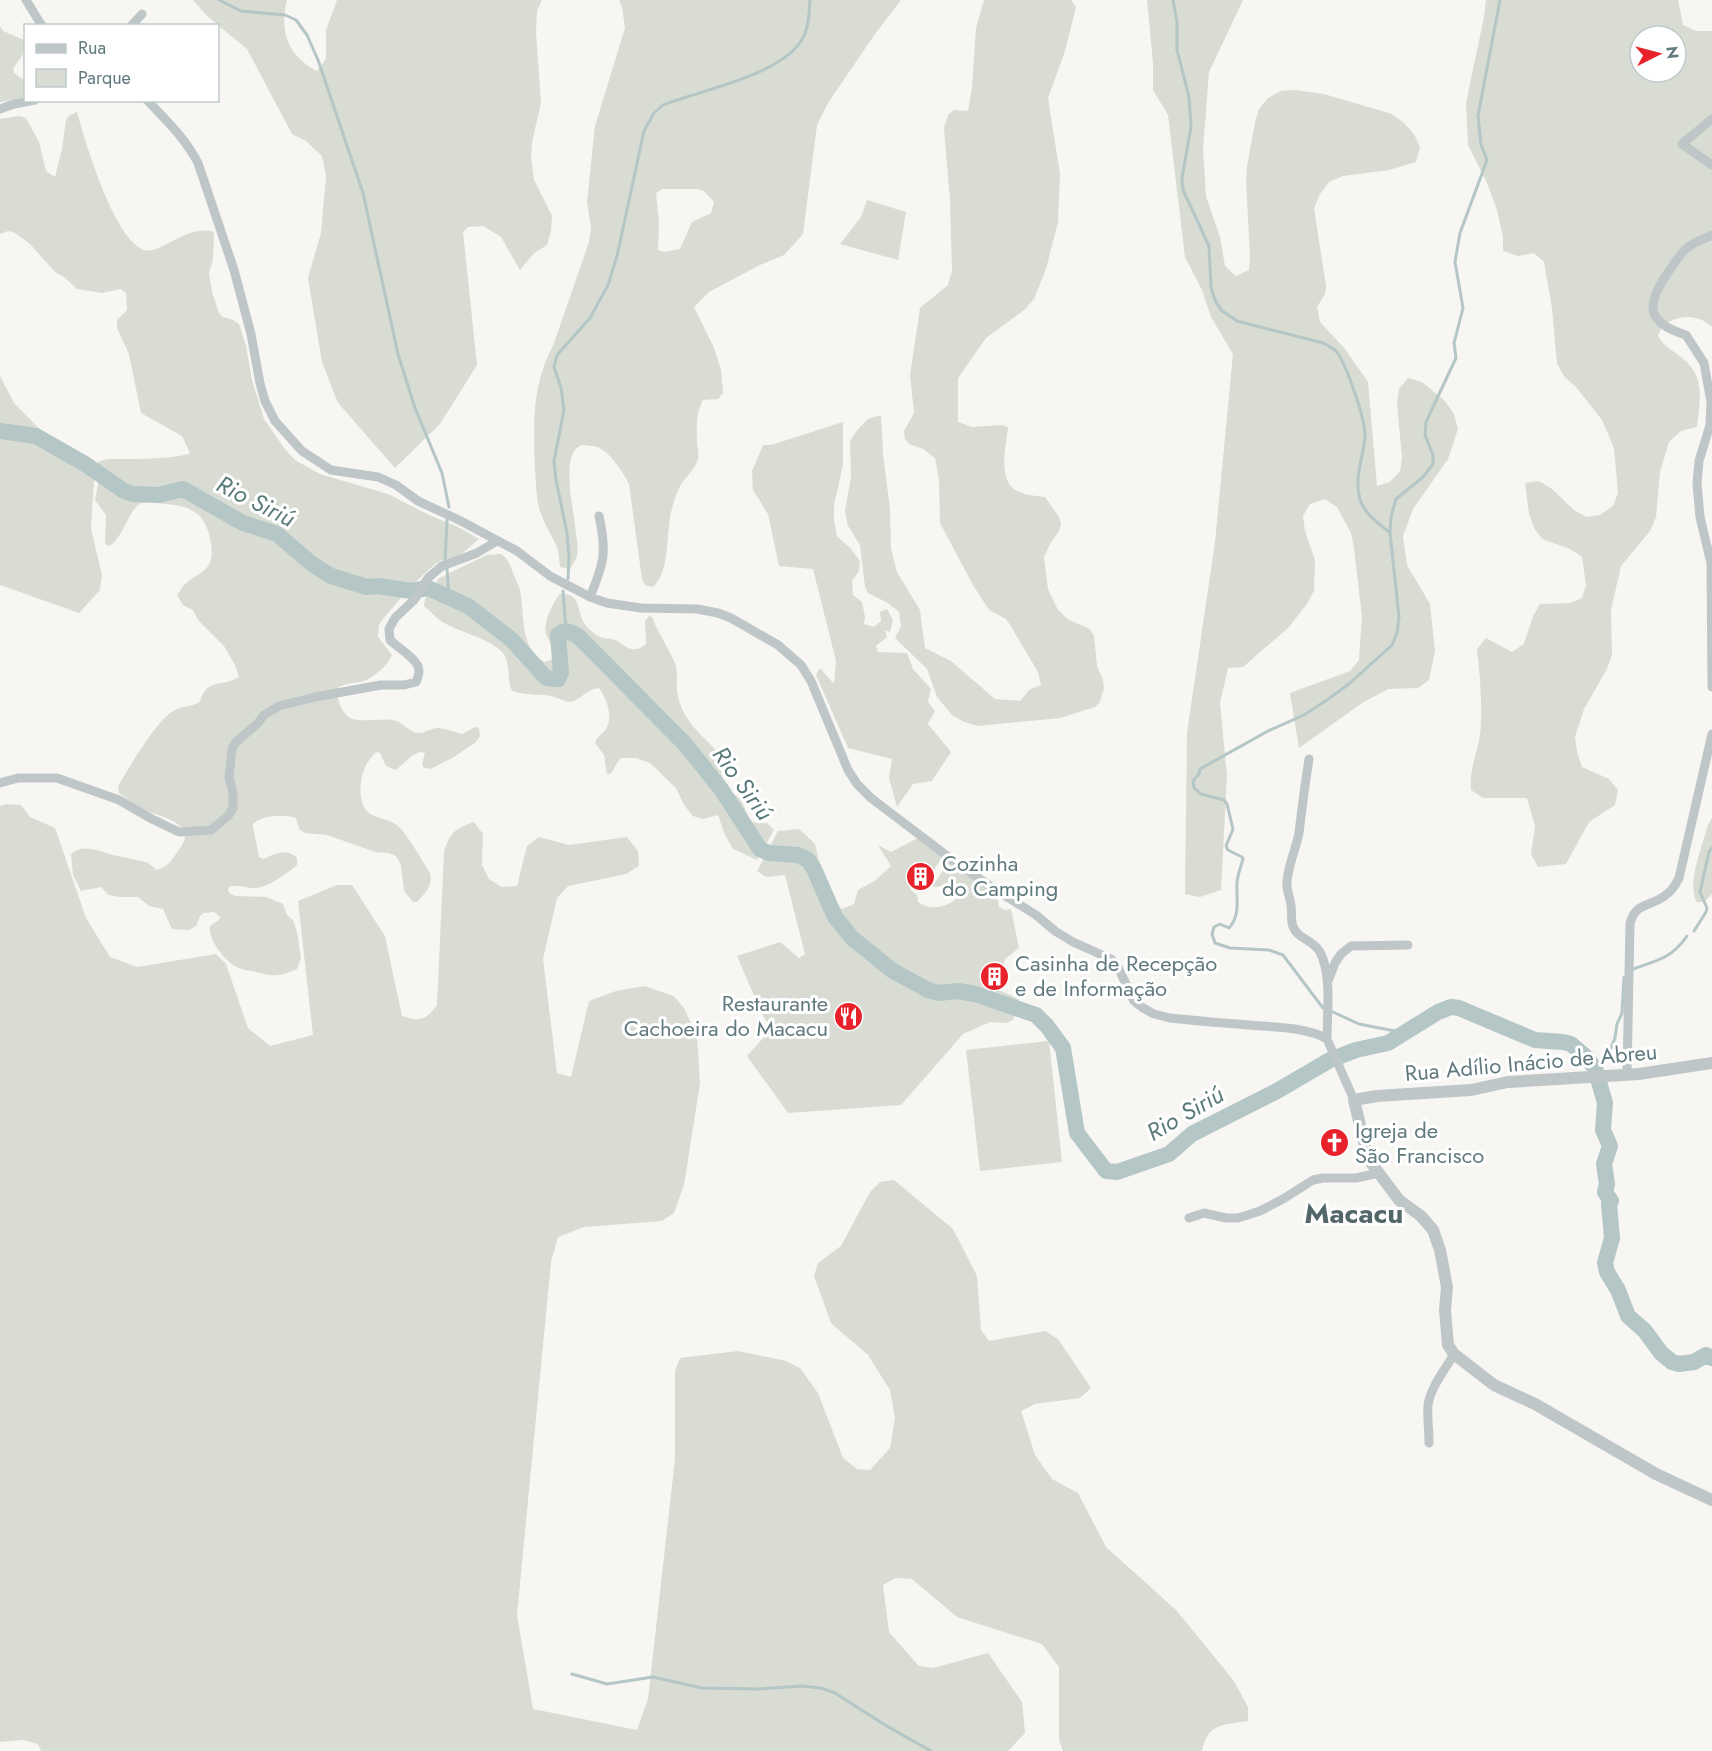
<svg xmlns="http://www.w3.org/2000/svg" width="1712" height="1751" viewBox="0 0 1712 1751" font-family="Jost,sans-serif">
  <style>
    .green { fill: #d8dcd2; fill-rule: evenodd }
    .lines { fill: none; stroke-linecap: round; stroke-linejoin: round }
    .stream { stroke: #b4c6c6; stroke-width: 3 }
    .river { stroke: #b4c6c6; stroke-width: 16 }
    .minor { stroke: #bfc6c8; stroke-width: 9 }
    .tertiary { stroke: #bfc6c8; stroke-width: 12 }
    .labels { text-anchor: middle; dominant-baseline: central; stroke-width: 6; stroke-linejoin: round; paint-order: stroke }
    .poi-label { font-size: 22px; fill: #617a7f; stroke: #fff; text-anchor: start }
    .street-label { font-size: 22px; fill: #617a7f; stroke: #fff }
    .water-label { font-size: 24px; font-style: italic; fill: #5b7a7a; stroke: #fff }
    .district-label { font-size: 28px; font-weight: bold; fill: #53666a; stroke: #fff }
  </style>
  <rect width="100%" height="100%" fill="#f7f6f3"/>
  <path class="green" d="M193 0H287C279 31 288 56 317 71L326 59V30L337 0H542L537 11 536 32 541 103 532 142 531 157 534 180 552 216 551 231 547 245 534 253 520 270 501 237 483 226 468 227 463 232 477 365 440 424 395 468 339 404 336 398 322 362 308 278 321 233 326 176 322 156 306 141 292 134 247 49 207 16Z
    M619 0H901L875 34 828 103 817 125 803 234 784 255 760 265 709 292 694 307 714 348 721 370 723 393 718 399 703 400C695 414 697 429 697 445 698 449 699 455 698 459 695 470 685 477 680 486 676 494 673 504 671 512 666 534 670 572 653 587L645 585 642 579 629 484C623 471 606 446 592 446 589 446 585 445 582 445 554 453 582 537 577 556 576 560 572 565 570 569L560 567C559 560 559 551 556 545 550 533 544 523 540 511 536 498 536 483 535 469 533 427 532 384 553 346L589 242 591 228 587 202 595 126 625 28 622 7ZM662 189H697L704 191 714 202 711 213 692 222 680 249 665 252 658 250 659 222 656 193Z
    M984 0H1071L1076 7 1065 51 1048 98 1060 174 1058 222 1046 269 1034 299 1024 310 986 338 958 378V422L972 427 1002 425 1008 427C1006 445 997 481 1017 491 1024 495 1037 496 1045 497L1059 517 1061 524 1059 531 1050 544 1044 557 1048 589 1058 610 1069 620 1090 629 1094 636 1097 666 1103 680 1104 688 1100 702 1095 707 1060 718 978 726 964 722 952 715 937 697 927 669 895 638 901 626 899 612 888 603 868 593 865 587 860 545 848 526 845 511 851 477 850 441 858 429 868 419 881 415 883 454 890 509 891 549 897 572 920 610 925 648 951 661 995 699 1020 701 1029 690 1041 685 1038 672 1010 625 1006 619 989 610 973 585 940 523 939 479 935 458 923 449 909 444 905 439 904 431 914 413 910 375 920 308 948 285 952 271 950 201 944 128 948 115 954 110 968 111 972 87 976 28Z
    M1147 0H1243L1209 72 1203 149 1206 196 1220 237 1225 266 1236 276 1249 270 1250 255 1246 181 1247 167 1255 122 1259 109 1268 98 1281 91 1295 90 1324 94 1392 114 1404 123 1414 134 1420 147 1416 162 1389 170 1343 176 1329 182 1320 194 1314 208 1326 286 1325 294 1317 307 1320 322 1345 349 1368 382 1377 486 1390 482 1400 471 1402 458 1397 403 1399 389 1408 378 1422 382 1445 401 1454 414 1458 429 1448 459 1413 509 1403 536 1407 565 1430 604 1435 651 1429 680 1418 688 1388 689 1362 703 1299 748 1290 693 1350 671 1359 660 1362 617 1354 548 1351 533 1337 507 1325 499 1310 504 1303 516 1305 531 1315 560 1314 591 1307 604 1288 628 1243 667 1228 668 1220 703 1227 776 1221 890 1200 897 1185 894 1187 733 1215 542 1233 354 1211 317 1202 290 1185 257 1168 115 1153 90V63Z
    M1486 0H1678L1683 25 1696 31H1712V327C1698 311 1664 314 1658 336 1663 346 1673 350 1682 358 1706 376 1700 401 1697 427L1681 431 1669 442 1660 472 1656 517 1650 531 1621 566 1611 610 1612 655 1607 669 1584 709 1575 737 1577 752 1582 767 1609 779 1618 790 1615 805 1589 822 1566 864 1538 867 1531 854 1535 826 1527 798H1483L1471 790C1469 769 1477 755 1480 735 1483 707 1480 677 1477 649L1486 638 1512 652 1524 644 1533 616 1540 604 1570 603 1582 598 1586 585 1582 557 1570 549 1542 539 1534 528 1529 514 1525 483 1539 481 1552 489 1574 510 1586 517 1600 515 1613 506 1618 493 1614 448 1602 420 1576 387 1564 376 1557 364 1552 308 1544 262 1534 253 1518 256 1503 251V237L1497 210 1487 183 1468 145 1466 103 1484 17ZM1640 36H1676V72H1640Z
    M0 26 3 31 24 40C27 55 19 58 13 69L14 73 25 81V97L2 102H0Z
    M77 112C84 137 119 261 153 250 172 244 193 225 214 232L213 259 209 273 212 292 219 313 223 317 233 320 239 324 246 346 252 380 264 419 284 448 295 460 320 474 388 494 427 514 460 528 479 539 458 557 444 559 435 564 410 587 383 619 379 625 378 637 392 655C389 664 373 678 364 681 354 684 345 682 336 689 338 699 340 711 350 718 358 723 381 718 392 720 403 721 407 731 417 733 424 734 432 727 439 728 447 729 455 732 462 734L475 727 479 728 480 736 476 742 454 757 430 769 423 767 422 764 425 753 420 752 413 755 396 770 386 766 380 753 376 752C372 757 367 762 365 767 359 781 357 808 372 815 383 820 393 820 401 829 412 842 421 859 430 873 433 886 425 893 417 902H413L404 891 401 865 396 856 389 853 375 852 327 835 305 833 299 829 296 818C283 814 263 815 253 824V827L259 857 263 859C275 854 286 847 297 858V865C288 873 266 889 254 888 245 888 238 884 229 887L228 890 230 894 236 896 266 897 283 904 287 915 293 920 297 932 301 958 297 969C281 976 273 977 256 972 251 970 246 971 242 969 232 967 223 956 217 948 213 941 209 934 210 926L219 920 220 917 214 912 203 913 200 916 196 926 189 930 172 929 163 909 149 906 138 897H120L109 895 101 887 81 891 73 875 71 854C83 843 99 851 113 855 122 857 132 859 142 861L148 863 157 870C170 866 172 859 180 848 199 823 159 817 143 809 135 804 127 799 119 793L118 786C129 768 156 721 173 711 181 706 192 707 200 702 207 677 221 688 239 677L235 665 224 646 198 620 193 610 183 605 177 595C180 592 182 587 185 584 194 575 208 573 211 559 214 546 208 521 196 513 187 506 176 505 165 504 158 503 150 501 142 503 129 507 124 538 109 546L105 544 106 515 95 500 98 483 95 476 94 466 100 461 107 459C125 459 176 460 190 453L182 436 141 413 129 354 117 328V320L127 310 126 293 120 289 102 293 77 289 64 277 55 272 30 244 15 233 8 231 0 234V119L19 116 26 118 39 142 46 171 55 177 62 149 66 120 70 115Z
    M867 200 906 212 898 260 840 244 861 217Z
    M0 376 14 403 58 448 85 466 94 480 91 529 102 575 100 590 79 613 0 585Z
    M843 422V465L834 505V521L837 536 850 548 860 561 859 571 852 581 853 595 862 602 865 617 864 624 874 627 881 621 880 612 887 609 893 620 890 632 885 630 887 637 876 646 878 652 907 653 913 669 931 689 928 702 935 711 928 724 951 752 932 781 913 784 897 807 889 778 892 759 848 748 816 675 820 668 834 684 836 661 813 569 779 566 768 514 753 490 752 471 763 445H771Z
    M501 554C508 558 510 565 513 573 515 578 518 584 520 590 525 616 519 646 544 662L551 660C557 646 550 645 546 634 543 623 553 602 560 594 565 594 569 594 573 597 580 603 579 616 584 623 588 629 596 636 603 638 606 639 609 638 612 639 626 643 630 657 646 644L645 621 649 616 652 617C658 633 668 647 675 663 679 673 675 685 678 696 682 719 702 736 718 752 720 764 720 778 728 789 731 793 736 795 739 798 751 813 742 825 767 823L774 830 757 860 733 849 725 835 718 815 703 819 693 816 684 805 676 788 650 763 636 758H621C616 763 615 769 610 774H607L604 755 595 743C598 735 604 734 607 727 613 715 606 698 599 688 585 690 585 696 574 701 568 704 561 699 555 697 541 693 526 696 512 691 506 678 512 662 501 651 489 639 461 632 446 624 438 620 431 612 424 606L425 599 439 578 487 555Z
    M6 804 21 805 30 817 55 828 86 918 110 957 137 967 216 954 226 964 248 1028 270 1046 313 1035 298 901 337 885H352L385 936 402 1016C420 1022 426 1020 437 1005L444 852C450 833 454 829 474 822L483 834 482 865 489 879 501 887 517 886 527 846 539 837 569 845 627 837 638 851 639 866 626 874 568 886 557 898 543 959 557 1073 571 1077 589 1001 616 991 644 986 674 996 684 1008 697 1036 700 1083 684 1185 674 1213 662 1221 584 1227 558 1237 551 1262 517 1615 533 1709 637 1730 648 1699 675 1459V1371L680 1358 738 1351 786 1361 800 1368 818 1393 843 1458 857 1469 870 1470 890 1448 895 1418 890 1390 868 1355 831 1323 814 1276 818 1263 841 1246 870 1192 880 1182 894 1180 953 1229 977 1276 981 1330 989 1341 1045 1331 1058 1339 1091 1388 1080 1398 1035 1404 1021 1411 1035 1455 1052 1479 1078 1493 1106 1547 1176 1610 1234 1681 1248 1707V1721C1224 1725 1207 1723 1202 1751H1063L1059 1740V1667L1042 1644 957 1617 912 1579 896 1578 883 1585 889 1632 919 1666 933 1668 988 1653 1022 1702 1025 1733 1008 1751H41L38 1744 23 1740 0 1742V806Z
    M1712 818V894L1704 902H1697C1686 885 1703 844 1708 825Z
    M799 829 815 844 827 895 842 909 854 904 858 890 876 880 891 866 878 845 891 852 918 838 942 857 930 877 921 870 914 880 910 889 917 895 918 902C932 913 956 906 963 889L954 885 932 887 949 861 991 891 993 897 998 900 999 907 1005 910 1011 909 1019 948 1005 959 1001 974 992 971 989 978 999 983V990L1019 999 1013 1020 1007 1023 990 1022 963 1034 901 1105 788 1113 747 1056 771 1029 761 1012 737 956 780 942 799 958 805 954 785 875 766 877 757 871 778 831Z
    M1049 1041 1062 1162 980 1171 966 1050Z"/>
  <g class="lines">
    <path class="stream" d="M219 0 241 11 285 15 296 20 307 35 318 60 363 193 398 354 415 408 442 473 449 507
      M1173 0 1177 22V50L1189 97 1191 127 1182 178 1183 190 1209 246 1211 287 1215 300 1221 310 1237 321 1323 343C1327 345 1332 348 1335 350 1346 362 1366 421 1365 437 1363 458 1353 481 1361 502 1366 515 1378 523 1389 532
      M445 561 447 520
      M447 569 449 596
      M568 579 569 557 567 533 556 480 554 461 564 410 561 388 554 367 557 355 590 318 608 285 617 256 644 131 654 113 663 105C702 90 778 76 801 41 809 30 809 13 810 0
      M563 591 566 630
      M1694 931 1706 912 1707 908 1700 892 1709 852 1712 848
      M1633 969C1658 960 1671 959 1687 936
      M1323 1008 1283 955 1269 950 1230 948 1215 943 1212 934 1214 927 1220 924 1229 928C1241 915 1236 898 1237 882 1238 874 1241 866 1243 859L1242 857 1228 850 1226 846 1233 829 1227 804 1224 800 1201 794 1194 788 1193 781 1199 774 1200 769 1268 731 1304 715 1330 698 1350 683 1392 645 1397 633 1399 617 1390 533 1391 517 1396 499 1423 477 1433 464V455L1425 435 1426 422 1456 358 1454 343 1463 308 1455 262 1460 233 1487 160 1481 145 1478 116 1500 0
      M1333 1012 1359 1024 1405 1033
      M1595 1068 1609 1053 1615 1038 1617 1024 1622 1013 1624 977
      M572 1674 607 1684 653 1677 702 1688 759 1689 801 1686 821 1688 835 1693 885 1725 931 1751"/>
    <path class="river" d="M0 431 36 436 85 464 124 491 133 494 159 495 183 489 243 523 277 534 312 564 331 576 367 587 378 586 411 591 428 588 468 606 512 640 546 678 558 679 561 672 558 635C565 628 570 632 578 636L684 743 721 789 760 849 769 853 798 855 808 860 814 869 835 917 852 938 893 971 928 990 939 993 958 991 975 994 1036 1015 1047 1026 1063 1048 1077 1133 1106 1171 1117 1172 1169 1154 1192 1134 1277 1091 1330 1060 1356 1050 1388 1043 1438 1012 1451 1007 1459 1008 1535 1040 1563 1042 1571 1044 1585 1056 1595 1068 1605 1103 1603 1130 1610 1146 1604 1164 1607 1184 1605 1192 1611 1201 1609 1204 1612 1238 1605 1263 1607 1272 1618 1290 1628 1316 1645 1331 1661 1353 1672 1362 1679 1364 1694 1362 1706 1355 1712 1358"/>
    <path class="minor" d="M26 0 42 26
      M131 26 142 14
      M147 100C166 120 185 138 198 163L234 270 251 334 260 383 265 401 275 421 302 451 331 470 378 477 396 485 418 501 459 520 517 551 550 576 590 597 607 603 641 608 697 609 718 613 731 618 778 645 801 665 811 681 848 770 857 784 871 798 946 855 991 887 1036 915 1055 931 1073 942 1111 959 1117 965 1134 1001 1143 1008 1154 1014 1170 1018C1197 1021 1223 1023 1249 1025 1272 1027 1307 1027 1327 1039L1354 1100
      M0 109 14 104 35 100
      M1712 119 1682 144 1712 165
      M1712 235C1704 239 1694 242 1687 248 1679 254 1673 266 1667 274 1645 306 1647 323 1686 335L1704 363 1711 402 1710 425 1699 461 1697 484 1700 517 1711 563 1712 687
      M590 597C604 563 607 552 599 516
      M1309 759C1305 784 1302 808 1299 833 1296 849 1288 865 1287 882 1286 890 1290 897 1291 905 1292 911 1291 917 1292 923 1295 939 1313 939 1320 952 1332 975 1327 1014 1327 1039
      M0 783 18 778H57L119 800 152 819 179 832 211 830 228 816 233 808V792L229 778 232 749 236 742 258 723 264 715 279 706 315 697 381 685H404L416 682C417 679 419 676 419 672 420 660 398 648 390 640L389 629 395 618 414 600 428 578 442 566 477 553 497 541
      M1328 981 1335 963 1341 954 1351 946 1408 945
      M1627 1075 1630 924C1635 901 1653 907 1667 894 1673 890 1676 884 1679 878L1712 734
      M1189 1218 1204 1213 1226 1218H1238L1260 1211 1283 1199 1313 1180 1323 1178H1356L1379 1173
      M1429 1443C1429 1430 1427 1417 1428 1405 1431 1386 1445 1370 1454 1354"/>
    <path class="tertiary" d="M1712 1063 1639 1074 1508 1082 1471 1090 1377 1096 1354 1100 1367 1154 1372 1164 1399 1200 1421 1216 1433 1230 1440 1250 1447 1287 1445 1310 1448 1345 1454 1354 1494 1385 1535 1404 1656 1474 1712 1500"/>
  </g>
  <defs>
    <symbol id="building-disc" viewBox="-11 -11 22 22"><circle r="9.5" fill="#e7222a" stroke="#fff"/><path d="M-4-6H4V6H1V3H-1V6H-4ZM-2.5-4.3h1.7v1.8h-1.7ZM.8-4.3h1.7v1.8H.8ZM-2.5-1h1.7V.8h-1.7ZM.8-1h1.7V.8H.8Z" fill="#fff"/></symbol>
    <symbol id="restaurant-disc" viewBox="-11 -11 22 22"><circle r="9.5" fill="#e7222a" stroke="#fff"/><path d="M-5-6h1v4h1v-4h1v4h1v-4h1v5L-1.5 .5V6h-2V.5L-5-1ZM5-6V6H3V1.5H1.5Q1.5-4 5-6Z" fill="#fff"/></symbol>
    <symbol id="church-disc" viewBox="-11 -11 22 22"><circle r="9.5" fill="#e7222a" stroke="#fff"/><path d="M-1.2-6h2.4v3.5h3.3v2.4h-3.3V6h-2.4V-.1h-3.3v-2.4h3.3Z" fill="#fff"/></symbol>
  </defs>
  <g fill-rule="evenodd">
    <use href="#building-disc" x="904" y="860" width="33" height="33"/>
    <use href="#building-disc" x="978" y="960" width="33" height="33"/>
    <use href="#restaurant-disc" x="832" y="1000" width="33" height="33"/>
    <use href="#church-disc" x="1318" y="1126" width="33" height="33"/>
  </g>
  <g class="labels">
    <g class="poi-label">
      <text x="942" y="863">Cozinha<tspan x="942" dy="25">do Camping</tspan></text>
      <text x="1015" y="963">Casinha de Recepção<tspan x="1015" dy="25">e de Informação</tspan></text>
      <text x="828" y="1003" text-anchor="end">Restaurante<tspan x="828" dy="25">Cachoeira do Macacu</tspan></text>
      <text x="1355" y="1130">Igreja de<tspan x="1355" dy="25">São Francisco</tspan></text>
    </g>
    <g class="street-label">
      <text transform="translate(1531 1062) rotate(-5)">Rua Adílio Inácio de Abreu</text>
    </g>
    <g class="water-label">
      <text transform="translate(256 501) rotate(27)">Rio Siriú</text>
      <text transform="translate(743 783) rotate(54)">Rio Siriú</text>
      <text transform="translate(1185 1113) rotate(-30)">Rio Siriú</text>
    </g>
    <g class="district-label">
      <text x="1354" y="1213">Macacu</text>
    </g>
  </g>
  <rect x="24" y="24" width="195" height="78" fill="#ffffff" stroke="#c0cacc" stroke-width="1.5"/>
  <rect x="36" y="44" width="30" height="9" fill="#bfc6c8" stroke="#c0cacc" stroke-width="1.5"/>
  <text x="78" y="54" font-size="18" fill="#617a7f">Rua</text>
  <rect x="36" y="69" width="30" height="18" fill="#d8dcd2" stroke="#c0cacc" stroke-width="1.5"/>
  <text x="78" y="84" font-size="18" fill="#617a7f">Parque</text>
  <g transform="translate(1658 54) rotate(84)"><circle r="28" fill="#ffffff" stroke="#c0cacc" stroke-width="1.5"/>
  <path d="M0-4.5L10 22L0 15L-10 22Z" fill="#e7222a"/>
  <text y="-9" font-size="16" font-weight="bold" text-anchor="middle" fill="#617a7f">N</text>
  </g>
</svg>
